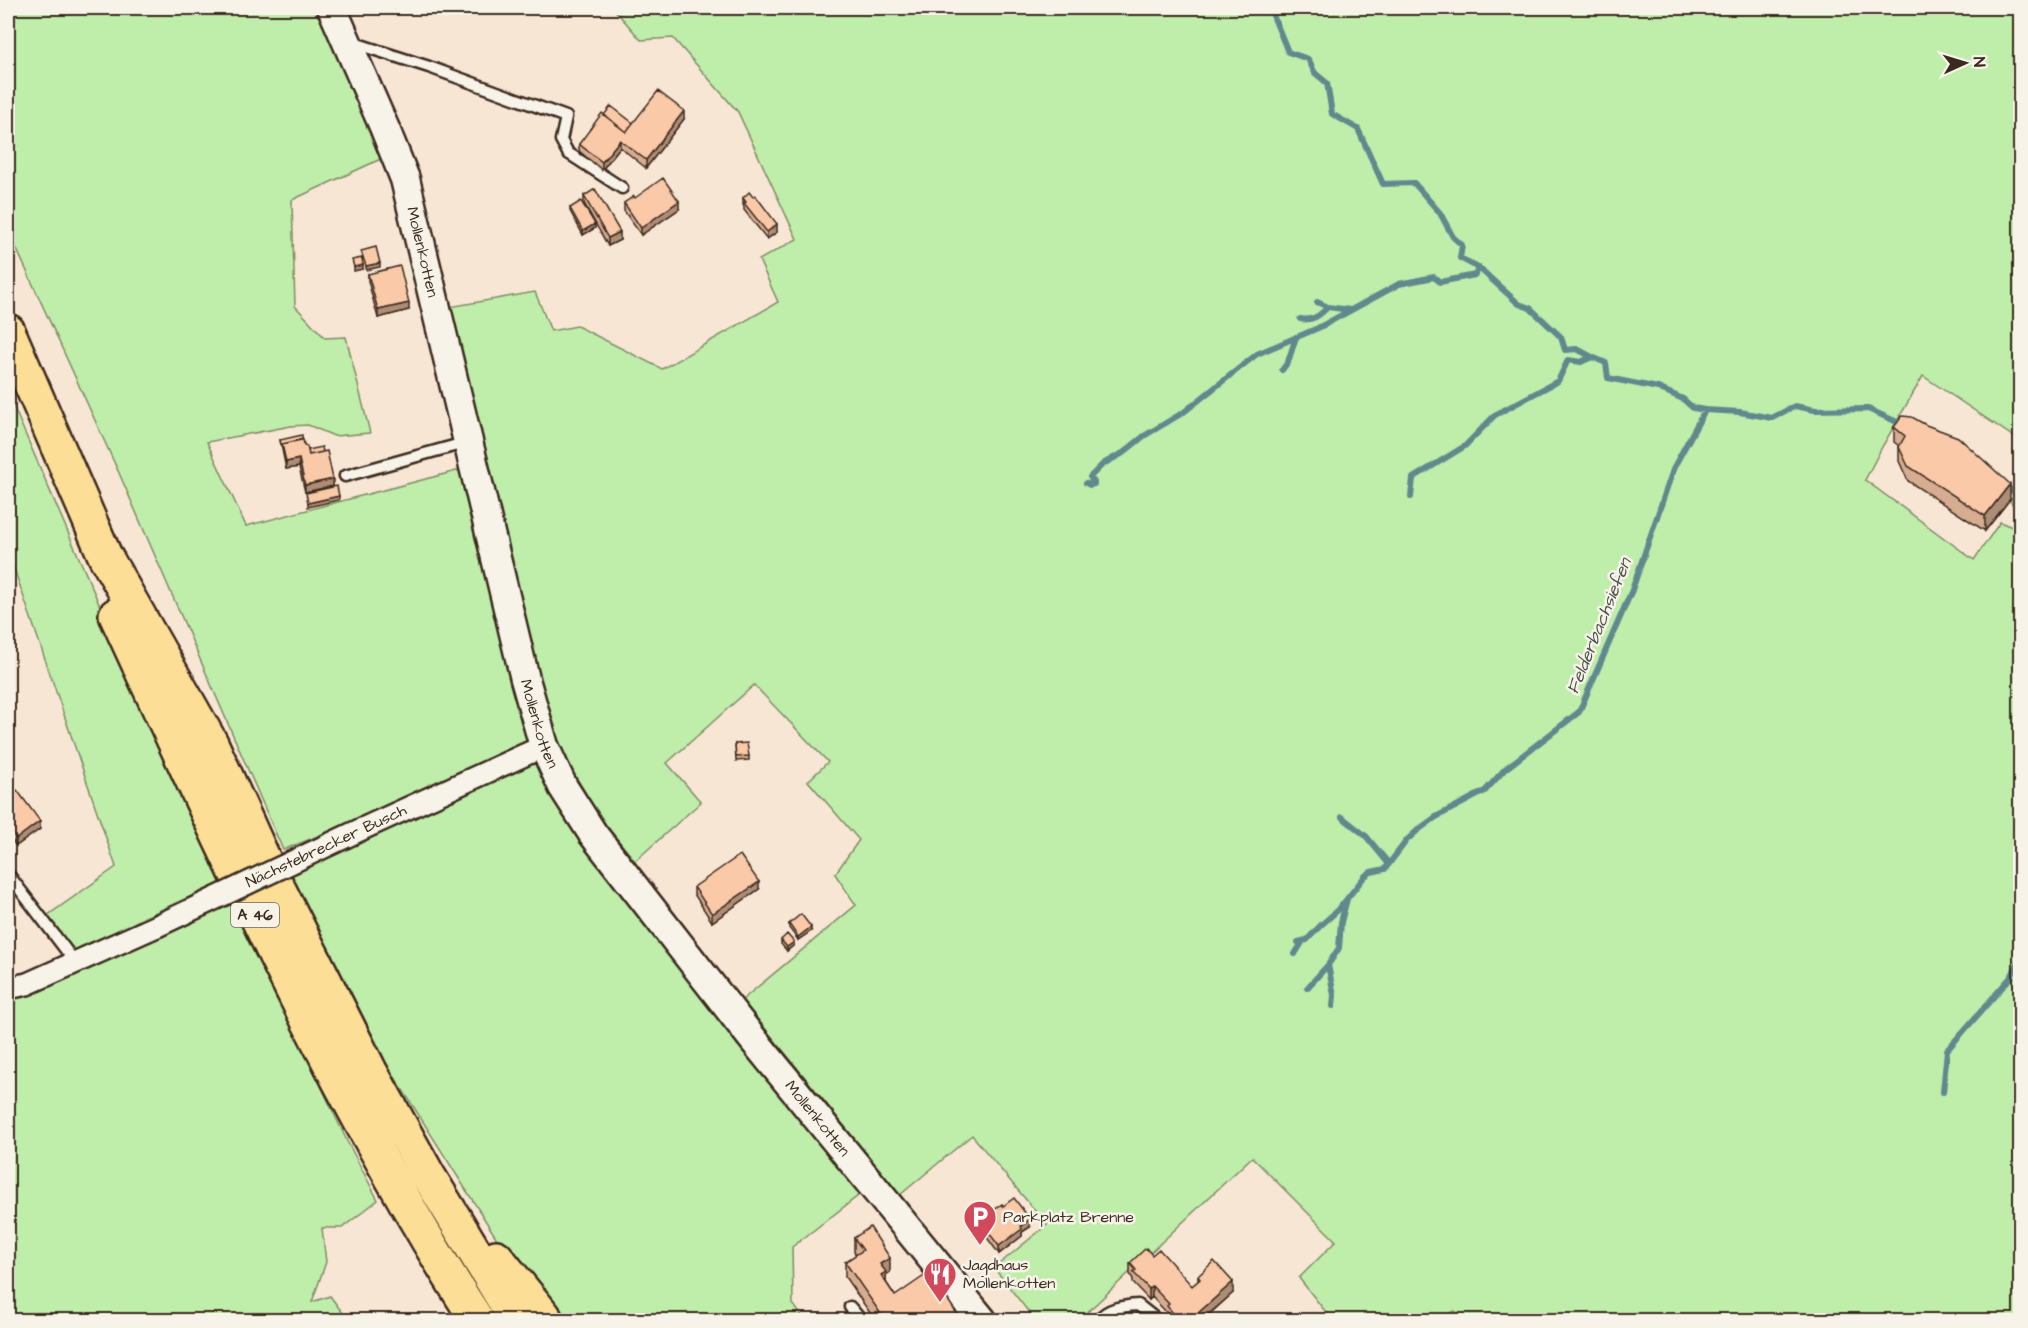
<svg xmlns="http://www.w3.org/2000/svg" width="2028" height="1328" viewBox="0 0 2028 1328" font-family="'Architects Daughter',sans-serif">
  <style>
    .green { fill: #bfedaa; stroke: #7d8c64; stroke-width: 1.5 }
    .lines { fill: none; stroke-linecap: round; stroke-linejoin: round }
    .stream { stroke: #61898e; stroke-width: 6 }
    .service-casing { stroke: #3b2a1e; stroke-width: 15 }
    .minor-casing { stroke: #3b2a1e; stroke-width: 26 }
    .secondary-casing { stroke: #3b2a1e; stroke-width: 33 }
    .motorway-casing { stroke: #3b2a1e; stroke-width: 38 }
    .service { stroke: #f7f3e8; stroke-width: 10 }
    .minor { stroke: #f7f3e8; stroke-width: 21 }
    .secondary { stroke: #f7f3e8; stroke-width: 28 }
    .motorway { stroke: #fcde96; stroke-width: 33 }
    .minor-bridge-casing { stroke: #3b2a1e; stroke-width: 26; stroke-linecap: butt }
    .minor-bridge { stroke: #f7f3e8; stroke-width: 21 }
    .wall { fill: #d6ad90; stroke: #3b2a1e; stroke-width: 1.5 }
    .shaded-wall { fill: #ae8d76; stroke: #3b2a1e; stroke-width: 1.5 }
    .building { fill: #f9c9a8; stroke: #3b2a1e; stroke-width: 1.5 }
    .labels { text-anchor: middle; dominant-baseline: central; stroke-width: 5; stroke-linejoin: round; paint-order: stroke }
    .shield { fill: #f7f3e8; stroke: #73665b; stroke-width: 1.5 }
    .shield-label { font-size: 15px; font-weight: bold; fill: #3b2a1e }
    .street-label { font-size: 16px; fill: #3b2a1e; stroke: #f7f3e8 }
    .poi-label { font-size: 16px; fill: #3b2a1e; stroke: #f7f3e8; text-anchor: start }
    .water-label { font-size: 18px; font-style: italic; fill: #4b524d; stroke: #f7f3e8 }
  </style>
  <rect width="100%" height="100%" fill="#f8e6d5"/>
  <filter id="ink" filterUnits="userSpaceOnUse"><feTurbulence type="fractalNoise" baseFrequency=".0167" numOctaves="2"/><feDisplacementMap in="SourceGraphic" scale="12" xChannelSelector="R" yChannelSelector="G"/><feConvolveMatrix kernelMatrix="1 2 1 2 8 2 1 2 1" color-interpolation-filters="sRGB"/></filter>
  <g filter="url(#ink)">
    <path class="green" d="M8 8H322L385 157 292 200 295 306 325 338 346 337 370 433 334 436 308 425 291 426 207 442 246 526 464 469 533 743 385 809 283 850 119 473 8 230Z
      M613 8H2020V441L1923 376 1882 447 1865 480 1974 560 2000 522 2012 527 2019 514 2010 501 2013 497 2020 501V1320H1463L1455 1311 1435 1320H1332L1299 1278 1336 1241 1252 1157 1079 1320H1032L1031 1315 994 1268 1047 1225 972 1135 900 1195 742 1000 856 905 835 874 859 840 808 781 828 762 754 685 667 763 701 802 635 861 600 818 556 743 531 651 449 307 535 292 551 331 577 326 662 369 778 302 759 260 797 239 738 112 673 38 641 40Z
      M8 394 145 710 223 882 145 917 75 956 44 918 116 867 8 551Z
      M537 759 863 1192 792 1247 793 1304 805 1320H571L509 1258 389 1068 292 875 387 827Z
      M233 900 347 1141 378 1200 342 1228H322L326 1262 312 1302 330 1296 348 1320H8V995Z"/>
    <g class="lines">
      <path class="stream" d="M1270 8 1288 52 1308 59 1315 73 1327 83 1332 114 1358 129 1383 184 1414 183 1440 213 1453 237 1462 245 1460 258 1479 268
        M1317 302 1328 307 1350 310
        M1300 319C1313 321 1319 316 1328 307
        M1282 370 1288 362 1296 337
        M1086 483 1090 485 1094 484V482L1090 477 1103 464 1123 453 1144 436 1184 412 1257 354 1318 328 1399 284 1434 277 1440 282 1475 275 1479 268 1519 304 1530 308 1561 337 1565 350 1577 349 1592 357
        M2004 484 2020 497
        M1411 497 1413 478 1465 446 1495 415 1558 381 1568 360 1581 362 1592 357 1606 363 1608 378 1658 388 1683 399 1693 408 1705 410 1740 412 1772 418 1795 406 1815 410 1868 409 1904 425
        M1342 817 1366 836 1389 864
        M1298 942 1307 940 1320 926 1338 910 1365 876 1371 872 1385 869 1407 840 1418 830 1436 817 1485 791 1505 769 1579 712 1632 590 1674 467 1705 410
        M1295 954 1303 941
        M1328 965 1334 995 1333 1006
        M1307 988 1328 965 1339 948 1341 922 1347 899
        M1943 1092 1947 1050 2011 977 2020 959"/>
      <defs>
        <path id="service" d="M351 42 429 67 566 117 561 140 568 153 622 188
          M345 476 468 442
          M8 874 75 962
          M850 1307 861 1320
          M1098 1320C1108 1308 1123 1306 1138 1305L1157 1320"/>
        <path id="minor" d="M362 829 544 746
          M8 988 27 984 157 926"/>
        <g id="secondary">
          <path id="s1" d="M332 8 385 129 405 179 525 679 544 746 563 787 593 834 752 1038 982 1320"/>
        </g>
        <path id="motorway" d="M8 331 105 556 211 743 263 858 370 1071 428 1175 516 1320
          M116 615C227 855 334 1097 477 1320
          M496 1257 544 1316"/>
      </defs>
      <use href="#service" class="service-casing"/>
      <use href="#minor" class="minor-casing"/>
      <use href="#secondary" class="secondary-casing"/>
      <use href="#motorway" class="motorway-casing"/>
      <use href="#service" class="service"/>
      <use href="#minor" class="minor"/>
      <use href="#secondary" class="secondary"/>
      <use href="#motorway" class="motorway"/>
      <defs>
        <path id="minor-bridge" d="M157 926 362 829"/>
      </defs>
      <use href="#minor-bridge" class="minor-bridge-casing"/>
      <use href="#minor-bridge" class="minor-bridge"/>
    </g>
    <path class="wall" d="M604 115 633 123 684 119 646 168 620 147 602 170 579 151V144Z
      M584 196 620 240 608 246 584 203Z
      M635 198 679 209 641 235 624 211V203Z
      M743 198 777 232 767 239 744 210V207L743 205Z
      M570 208 595 228 583 235 570 211Z
      M368 274 409 310 378 318 368 281Z
      M1894 427 2010 499 1985 531 1908 481 1899 461V446L1894 442Z
      M280 440 304 445 333 486 305 492 299 467 286 469Z
      M735 744 749 756V760L736 761Z
      M8 796 40 829 16 846 8 835Z
      M694 887 759 889 712 922 694 894Z
      M789 924 811 931 798 940 789 928Z
      M781 940 794 945 787 951 781 944Z
      M980 1221 1030 1227 1022 1232V1236L999 1254 980 1228Z
      M854 1238 890 1272 886 1275V1282L895 1296 961 1320H875L845 1277V1262L856 1255 854 1252Z
      M1152 1255 1192 1286 1198 1281V1276L1233 1293 1203 1320H1204H1169L1167 1317V1313L1152 1297 1149 1300 1133 1283V1279L1130 1274V1263Z"/>
    <path class="shaded-wall" d="M684 111V119L646 168V160Z
      M620 140V147L602 170V162Z
      M679 201V209L641 235V228Z
      M595 224V228L583 235V231Z
      M777 224V232L767 239V232Z
      M620 232V240L608 246V238Z
      M380 263V267L366 270V266Z
      M363 265V269L354 271V267Z
      M409 303V310L378 318V310Z
      M299 459V467L286 469V462Z
      M333 479V486L305 492V485Z
      M2010 484V499L1985 531V516Z
      M339 496V500L308 507V503Z
      M40 821V829L16 846V839Z
      M759 882V889L712 922V914Z
      M811 927V931L798 940V937Z
      M794 942V945L787 951V947Z
      M1030 1219V1227L1022 1232V1236L999 1254V1246Z
      M890 1258V1272L886 1275V1286L881 1289 880 1264Z
      M1233 1282V1293L1202 1320 1198 1313Z
      M1152 1286V1297L1149 1300V1289Z"/>
    <path class="building" d="M658 91 684 111 646 160 620 140 602 162 579 144 602 113 626 132Z
      M611 106 633 123 626 132 604 115Z
      M663 178 679 201 641 228 624 203 634 196 635 198Z
      M595 189 620 232 608 238 584 196Z
      M749 192 753 197 755 195 777 224 767 232 744 203 746 202 743 198Z
      M581 201 595 224 583 231 570 208Z
      M376 247 380 263 366 266 361 251Z
      M362 258 363 265 354 267 352 260Z
      M400 266 409 303 378 310 368 274Z
      M1902 416 1912 417 1926 425 1958 437 2010 484 1985 516 1908 466 1899 447 1905 436 1894 427Z
      M302 435V440L282 444V448L280 440Z
      M303 439 304 445 307 446 309 455 327 451 333 479 305 485 299 459 286 462 282 444Z
      M322 447 323 452 309 455 308 450Z
      M337 486 339 496 308 503 306 493Z
      M747 743 749 756 736 757 735 744Z
      M17 790 40 821 16 839 8 827V796Z
      M740 855 759 882 712 914 694 887Z
      M801 914 811 927 798 937 789 924Z
      M787 934 794 942 787 947 781 940Z
      M1014 1198 1030 1219 1021 1226 1022 1229 999 1246 980 1221 1002 1204 1003 1206Z
      M870 1227 890 1258 880 1264 886 1272 881 1275 895 1296 930 1272 961 1320H885L845 1262 863 1250 854 1238Z
      M1146 1248 1152 1255 1159 1249 1192 1286 1200 1279 1198 1276 1214 1261 1233 1282 1198 1313 1203 1320H1179L1167 1306 1169 1304 1152 1286 1149 1289 1133 1272 1136 1270 1130 1263Z"/>
  </g>
  <defs>
    <symbol id="parking-pin" viewBox="-11 -11 22 30"><path d="M0 17L-7.5 6A9.5 9.5 0 1 1 7.5 6Z" fill="#d1495b" stroke="#f7f3e8"/><path d="M-3.5-5.5H1a3.5 3.5 0 0 1 0 7H-1V5.5H-3.5ZM-1-3.4V-.6H.8a1.4 1.4 0 0 0 0-2.8Z" fill="#fff"/></symbol>
    <symbol id="restaurant-pin" viewBox="-11 -11 22 30"><path d="M0 17L-7.5 6A9.5 9.5 0 1 1 7.5 6Z" fill="#d1495b" stroke="#f7f3e8"/><path d="M-5-6h1v4h1v-4h1v4h1v-4h1v5L-1.5 .5V6h-2V.5L-5-1ZM5-6V6H3V1.5H1.5Q1.5-4 5-6Z" fill="#fff"/></symbol>
  </defs>
  <g fill-rule="evenodd">
    <use href="#parking-pin" x="961" y="1198" width="38" height="52"/>
    <use href="#restaurant-pin" x="921" y="1255" width="38" height="52"/>
  </g>
  <g class="labels">
    <rect class="shield" x="231" y="903" width="48" height="24" rx="4.5"/>
    <g class="shield-label">
      <text x="255" y="915">A 46</text>
    </g>
    <g class="street-label">
      <text stroke="none"><textPath href="#s1" startOffset="261">Mollenkotten</textPath></text>
      <text stroke="none"><textPath href="#s1" startOffset="747">Mollenkotten</textPath></text>
      <text transform="translate(326 846) rotate(-25)">Nächstebrecker Busch</text>
      <text stroke="none"><textPath href="#s1" startOffset="1233">Mollenkotten</textPath></text>
    </g>
    <g class="poi-label">
      <text x="1003" y="1217">Parkplatz Brenne</text>
      <text x="963" y="1265">Jagdhaus<tspan x="963" dy="18">Mollenkotten</tspan></text>
    </g>
    <g class="water-label">
      <text transform="translate(1599 626) rotate(-68)">Felderbachsiefen</text>
    </g>
  </g>
  <rect width="2028" height="1328" fill="none" stroke="#f7f3e8" stroke-width="30"/>
  <rect x="15" y="15" width="1998" height="1298" fill="none" stroke="#3b2a1e" stroke-width="2" filter="url(#ink)"/>
  <g transform="translate(1965 63) rotate(86)" stroke="#f7f3e8" stroke-width="4.5" paint-order="stroke">
  <path d="M0-4.5L10 22L0 15L-10 22Z" fill="#3b2a1e"/>
  <text y="-9" font-size="16" font-weight="bold" text-anchor="middle" fill="#3b2a1e">N</text>
  </g>
</svg>
